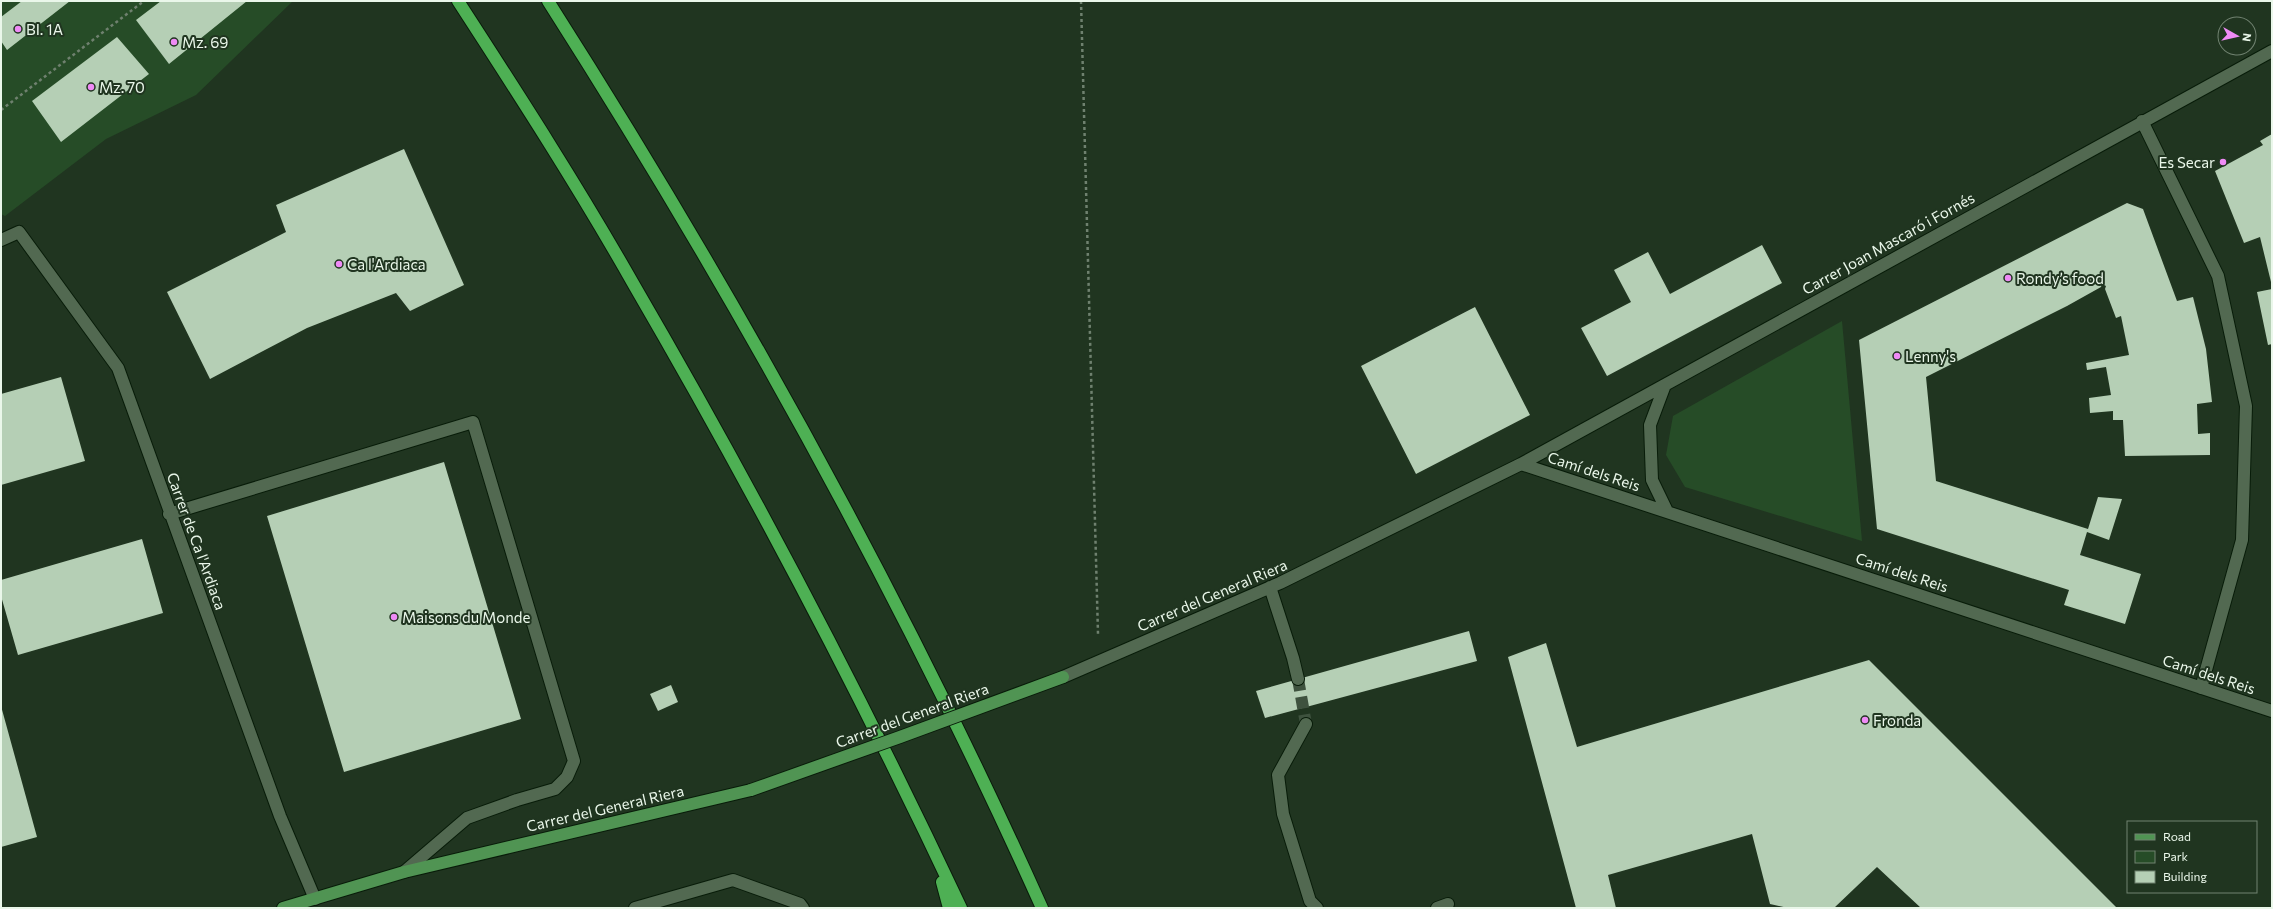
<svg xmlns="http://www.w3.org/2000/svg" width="2273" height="909" viewBox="0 0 2273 909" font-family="Commissioner,sans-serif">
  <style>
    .green { fill: #264c27 }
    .building { fill: #b5cfb5 }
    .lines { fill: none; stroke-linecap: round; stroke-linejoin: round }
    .minor-tunnel { stroke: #3e523e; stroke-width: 12; stroke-dasharray: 12 6; stroke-linecap: butt }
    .minor-casing { stroke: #081c09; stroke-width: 14 }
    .major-casing { stroke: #081c09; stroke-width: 14 }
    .highway-casing { stroke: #081c09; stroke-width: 14 }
    .path { stroke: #6f816f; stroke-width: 2.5; stroke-dasharray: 3 3; stroke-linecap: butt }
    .minor { stroke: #526951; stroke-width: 12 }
    .major { stroke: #509453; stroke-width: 12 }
    .highway { stroke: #4eb054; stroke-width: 12 }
    .major-bridge-casing { stroke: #081c09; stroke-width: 14; stroke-linecap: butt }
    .major-bridge { stroke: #509453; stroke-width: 12 }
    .poi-dot { fill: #ef8bf6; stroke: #203520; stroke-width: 1.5 }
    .labels { text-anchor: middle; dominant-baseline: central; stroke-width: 4; stroke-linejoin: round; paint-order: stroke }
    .poi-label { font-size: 15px; fill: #eaf7ea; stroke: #203520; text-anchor: start }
    .street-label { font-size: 15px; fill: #eaf7ea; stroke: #203520 }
  </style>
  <rect width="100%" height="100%" fill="#203520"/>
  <path class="green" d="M1 1H293L196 95 106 139 5 216 1 214Z
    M1842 321 1862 541 1685 487 1666 455 1673 416Z"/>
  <path class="building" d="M22 1H70L7 50 1 41V17Z
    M161 1H247L169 64 136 20Z
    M117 37 149 74 61 142 32 101Z
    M2272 134V282H2271L2260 237 2244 243 2215 171 2263 145 2260 141Z
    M404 149 464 285 410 311 396 293 307 328 210 379 167 292 286 232 276 205Z
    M2127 203 2143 209 2177 301 2193 297 2206 349 2212 402 2197 404 2198 434 2210 433V455L2125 456 2123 420H2113V411L2090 413 2089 398 2111 395 2106 367 2087 370 2086 363 2129 355 2121 316 2116 318 2105 289 2106 286 2102 284 2101 287 2067 306 1926 377 1936 481 2088 529 2098 497 2122 499 2109 540 2087 532 2080 555 2141 574 2125 624 2064 605 2069 590 1877 529 1859 340Z
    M1762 245 1782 283 1607 376 1581 328 1631 302 1614 270 1648 252 1670 294Z
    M2272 289V344L2268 345 2257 292Z
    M1475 307 1530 415 1416 474 1361 366Z
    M61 377 85 461 1 485V394Z
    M444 462 521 719 344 772 267 516Z
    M142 539 163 613 18 655 1 596V580Z
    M1469 631 1477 661 1265 718 1256 691Z
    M1546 643 1577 747 1869 660 2117 908H1921L1877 867 1834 908H1788L1770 904 1752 834 1608 875 1616 908H1576L1508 657Z
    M671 685 678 702 658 711 650 694Z
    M1 706 37 837 1 847Z"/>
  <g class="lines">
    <path class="minor-tunnel" d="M1298 679 1306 724"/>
    <defs>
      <path id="minor" d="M2142 121 2218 276 2246 406 2242 540 2201 688
        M1 240 19 232 118 368 280 816 315 899
        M1665 385 1650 425 1652 480 1667 511
        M1521 464 2272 711
        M169 514 473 422 574 761 567 777 555 789 517 800 467 818 404 872
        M1270 587 1293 658 1298 679
        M1063 677 1280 583 1521 464 2272 51
        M1306 724 1278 775 1283 814 1310 901 1317 908
        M635 908 733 880 800 904 803 908
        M1437 908 1448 904"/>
      <path id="major" d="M283 908 404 872 751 790"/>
      <path id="highway" d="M458 1C519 95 579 188 634 285 752 488 861 695 961 908
        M548 1C733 291 901 594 1042 908
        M942 882 949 908"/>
    </defs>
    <use href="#minor" class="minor-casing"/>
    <use href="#major" class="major-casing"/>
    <use href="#highway" class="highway-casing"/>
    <path class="path" d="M1081 1 1098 634
      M1 110 144 1"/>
    <use href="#minor" class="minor"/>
    <use href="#major" class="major"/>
    <use href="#highway" class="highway"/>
    <defs>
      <path id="major-bridge" d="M751 790 900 737 1063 677"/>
    </defs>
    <use href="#major-bridge" class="major-bridge-casing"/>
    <use href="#major-bridge" class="major-bridge"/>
  </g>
  <g class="poi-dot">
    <circle cx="18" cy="29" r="4"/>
    <circle cx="174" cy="42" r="4"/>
    <circle cx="91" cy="87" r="4"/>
    <circle cx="2223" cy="162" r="4"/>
    <circle cx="339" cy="264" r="4"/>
    <circle cx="2008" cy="278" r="4"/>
    <circle cx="1897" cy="356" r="4"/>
    <circle cx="394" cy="617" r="4"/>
    <circle cx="1865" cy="720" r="4"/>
  </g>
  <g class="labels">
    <g class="poi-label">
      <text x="26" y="29">BI. 1A</text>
      <text x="182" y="42">Mz. 69</text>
      <text x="99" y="87">Mz. 70</text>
      <text x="2215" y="162" text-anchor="end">Es Secar</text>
      <text x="347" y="264">Ca l'Ardiaca</text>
      <text x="2016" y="278">Rondy’s food</text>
      <text x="1905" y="356">Lenny's</text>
      <text x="402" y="617">Maisons du Monde</text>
      <text x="1873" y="720">Fronda</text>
    </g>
    <g class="street-label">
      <text transform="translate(1888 243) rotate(-29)">Carrer Joan Mascaró i Fornés</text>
      <text transform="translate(1594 471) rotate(18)">Camí dels Reis</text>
      <text transform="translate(197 541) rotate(70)">Carrer de Ca l'Ardiaca</text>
      <text transform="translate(1902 572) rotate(18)">Camí dels Reis</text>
      <text transform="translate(1212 595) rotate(-23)">Carrer del General Riera</text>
      <text transform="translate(2209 674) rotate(18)">Camí dels Reis</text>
      <text transform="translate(912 715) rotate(-20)">Carrer del General Riera</text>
      <text transform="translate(605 808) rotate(-13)">Carrer del General Riera</text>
    </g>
  </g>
  <rect width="2273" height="909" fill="none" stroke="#eaf7ea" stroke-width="4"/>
  <rect x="2127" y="821" width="130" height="72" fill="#203520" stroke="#718371"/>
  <rect x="2135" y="834" width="20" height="6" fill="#509453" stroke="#718371"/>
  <text x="2163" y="841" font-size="12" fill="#eaf7ea">Road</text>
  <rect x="2135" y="851" width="20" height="12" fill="#264c27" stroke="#718371"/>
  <text x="2163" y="861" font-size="12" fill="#eaf7ea">Park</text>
  <rect x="2135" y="871" width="20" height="12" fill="#b5cfb5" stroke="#718371"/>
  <text x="2163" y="881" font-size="12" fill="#eaf7ea">Building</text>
  <g transform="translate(2237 36) rotate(98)"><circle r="19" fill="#203520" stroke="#718371"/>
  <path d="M0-3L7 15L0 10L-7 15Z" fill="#ef8bf6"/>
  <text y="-6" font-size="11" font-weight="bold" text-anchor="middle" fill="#eaf7ea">N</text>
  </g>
</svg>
